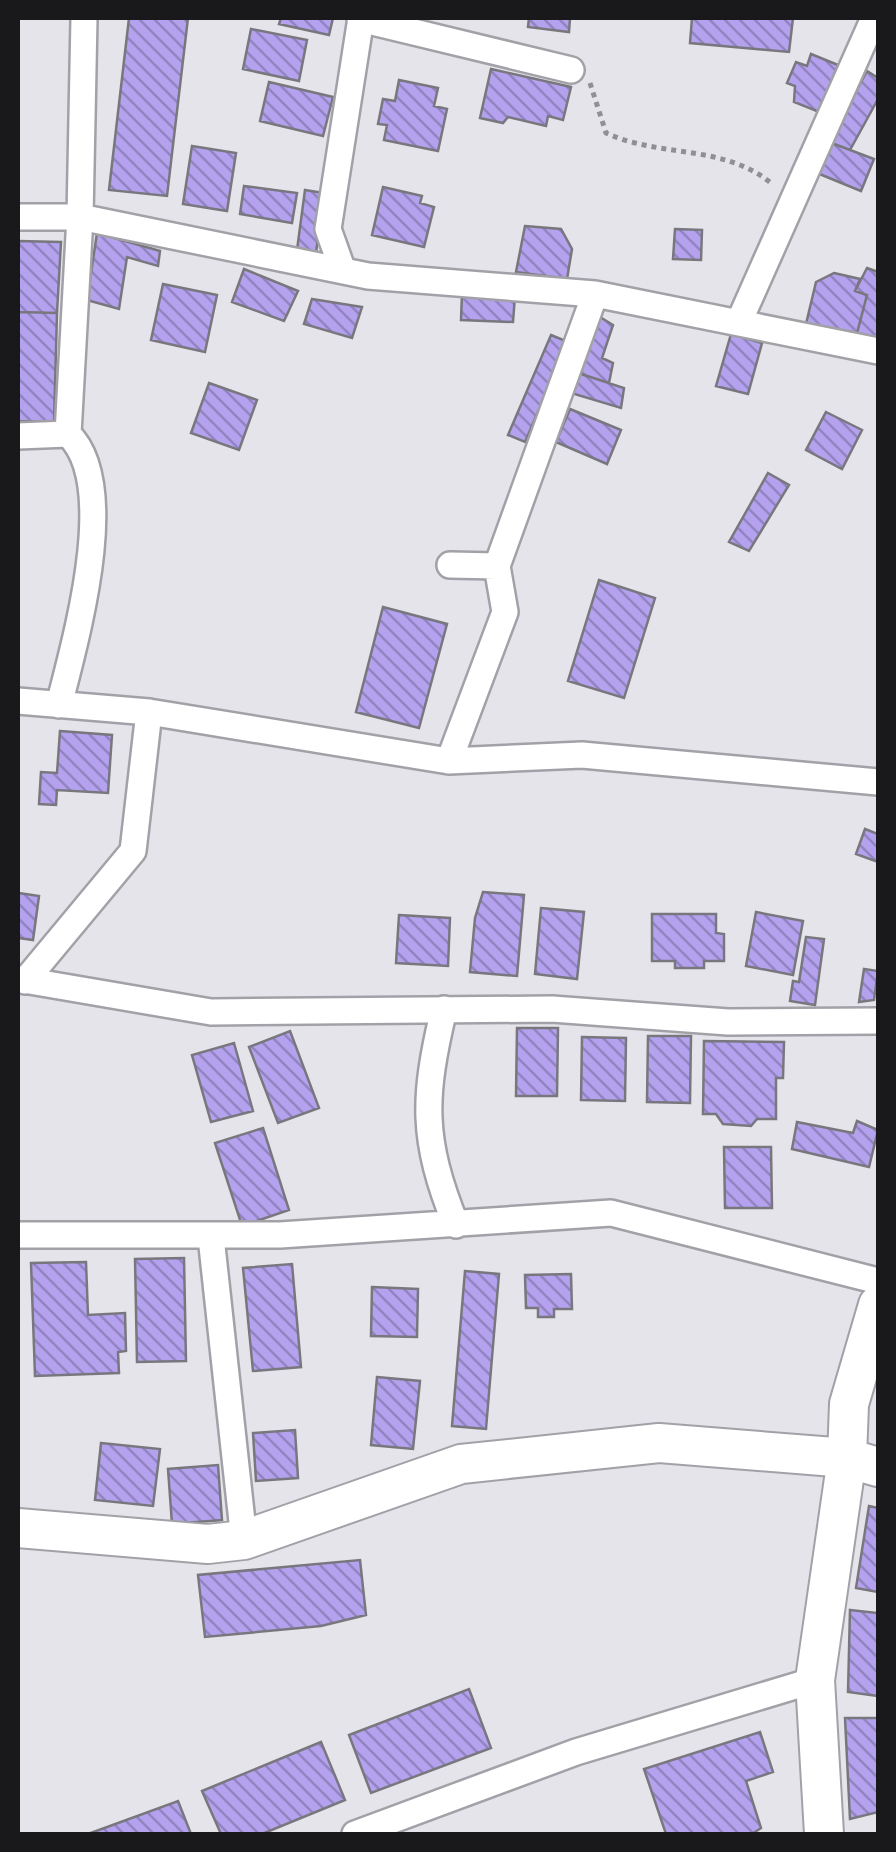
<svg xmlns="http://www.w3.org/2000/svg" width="896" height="1852" viewBox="0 0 896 1852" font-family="'Archivo Narrow',sans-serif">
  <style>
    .building { fill: url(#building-back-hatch); stroke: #79777e; stroke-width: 2.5 }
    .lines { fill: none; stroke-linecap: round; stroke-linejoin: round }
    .street-casing { stroke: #a2a1a8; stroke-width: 30 }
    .secondary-casing { stroke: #a2a1a8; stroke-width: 42 }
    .path { stroke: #8f8f94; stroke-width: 5; stroke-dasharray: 5 5; stroke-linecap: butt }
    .street { stroke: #fff; stroke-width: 25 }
    .secondary { stroke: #fff; stroke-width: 38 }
  </style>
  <defs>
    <pattern id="building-back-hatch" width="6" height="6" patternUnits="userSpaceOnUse" patternTransform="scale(2.5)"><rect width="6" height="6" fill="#b4a2ef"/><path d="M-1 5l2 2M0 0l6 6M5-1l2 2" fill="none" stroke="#9283c1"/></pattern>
  </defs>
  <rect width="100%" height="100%" fill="#e5e4eb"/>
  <path class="building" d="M129 18H188L167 196 109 190Z
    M281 18H333L329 35 279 24Z
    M529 18H570L569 32 528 27Z
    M692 18H793L789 52 690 43Z
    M251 29 307 40 299 81 243 69Z
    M811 54 838 65 819 112 794 102 795 86 787 83 796 62 807 66Z
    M491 69 571 87 563 120 548 116 546 126 508 117 503 123 480 118Z
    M867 71 878 78V99L850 150 829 142Z
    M399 80 438 88 434 106 447 109 438 151 384 140 387 125 378 124 383 99 395 101Z
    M269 82 333 97 323 136 260 121Z
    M829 142 874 159 861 191 817 173Z
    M192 146 236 153 227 211 183 204Z
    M244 186 297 193 292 223 240 214Z
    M383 187 422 196 420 203 434 207 424 247 372 235Z
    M305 190 324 193 316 253 297 250Z
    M525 226 561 229 572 249 567 279 516 272Z
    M675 229 702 230 701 260 673 259Z
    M97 233 160 251 158 266 127 257 119 309 87 300Z
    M18 241 61 242 57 313 18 312Z
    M867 268 878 272V338L857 333 867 295 855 291Z
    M244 269 298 291 284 321 232 302Z
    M834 273 860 279 855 291 867 295 857 333 806 324 816 282Z
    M163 284 217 295 205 352 151 340Z
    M462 294 515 296 513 322 461 320Z
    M312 299 362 307 352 338 304 324Z
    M18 312 57 313 54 422 18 421Z
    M595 314 613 325 602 358 613 363 609 383 578 373Z
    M731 334 762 343 748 394 716 386Z
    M551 335 568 342 525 442 508 435Z
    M578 373 624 388 621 408 571 393Z
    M209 383 257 400 239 450 191 433Z
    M570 409 621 430 607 464 556 442Z
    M826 412 862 430 842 469 806 450Z
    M768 473 789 485 749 551 729 542Z
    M599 580 655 598 624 698 568 681Z
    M383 607 447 624 419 728 356 712Z
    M60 731 112 735 108 793 57 790 56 805 39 804 41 772 57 773Z
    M865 829 878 834V862L856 854Z
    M483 892 524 895 517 976 470 972 475 918Z
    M19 893 39 896 33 940 18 938Z
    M541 908 584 912 577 979 535 974Z
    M756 912 803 921 793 975 746 966Z
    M652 914H716V933L724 934V961H704V968H675V961H652Z
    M399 915 450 918 448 966 396 963Z
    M806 937 824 939 815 1005 790 1001 793 981 799 982Z
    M864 969 878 971 874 1000 859 1002Z
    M517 1028H558L557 1096H516Z
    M290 1031 319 1108 278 1123 249 1047Z
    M648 1036H691L690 1103 647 1102Z
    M582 1037 626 1038 625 1101 581 1100Z
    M704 1041 784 1042 783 1078H776V1119H757L751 1126 723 1124 716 1114H703Z
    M234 1043 253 1111 211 1122 192 1055Z
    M857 1121 878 1130 869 1167 792 1149 797 1122 853 1133Z
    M263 1128 289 1210 242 1226 215 1143Z
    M724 1147H771L772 1208H725Z
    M184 1258 186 1361 137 1362 135 1259Z
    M86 1262 88 1315 125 1313 126 1351 118 1352 119 1373 35 1376 31 1263Z
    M292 1264 301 1367 253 1371 243 1268Z
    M465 1271 499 1274 486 1429 452 1426Z
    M571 1274 572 1309H554V1317H538V1308H526L525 1275Z
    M372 1287 418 1289 417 1337 371 1336Z
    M377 1377 420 1381 413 1449 371 1445Z
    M295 1430 298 1478 256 1481 253 1433Z
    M101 1443 160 1449 153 1506 95 1500Z
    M218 1465 222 1520 172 1524 168 1469Z
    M869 1506 878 1508V1592L856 1588Z
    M360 1560 366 1615 321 1626 205 1637 198 1575Z
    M850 1610 878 1613V1696L848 1692Z
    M469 1689 491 1748 371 1793 349 1735Z
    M845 1718H878V1812L850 1819Z
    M760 1732 773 1772 746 1781 761 1828 752 1834H666L644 1769Z
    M321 1742 345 1800 262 1834H221L202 1791Z
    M178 1801 191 1834H88Z"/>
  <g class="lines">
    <defs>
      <path id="street" d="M360 19 571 70
        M18 217H80L368 276 595 294 878 351
        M343 271 328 229 361 18
        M739 322 874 18
        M18 436 68 434 80 217 84 18
        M450 565 497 566 595 294
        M18 701 149 712 449 761 582 755 878 782
        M59 705C75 641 121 484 68 434
        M449 761 505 612 497 566
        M18 979 211 1012 552 1009 728 1022 878 1021
        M25 981 133 851 149 712
        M444 1009C423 1098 421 1138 456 1225
        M18 1235H280L611 1213 878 1281
        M211 1237 244 1540
        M355 1834 576 1752 815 1680"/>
      <path id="secondary" d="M18 1528 208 1544 244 1540 461 1464 659 1443 847 1458 878 1467
        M824 1834 815 1680 847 1458 849 1404 878 1305"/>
    </defs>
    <use href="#street" class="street-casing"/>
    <use href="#secondary" class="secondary-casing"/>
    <path class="path" d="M590 83 606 133C661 158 723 144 771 183"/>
    <use href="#street" class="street"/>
    <use href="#secondary" class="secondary"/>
  </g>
  <rect width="896" height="1852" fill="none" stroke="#19191c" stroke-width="40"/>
</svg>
